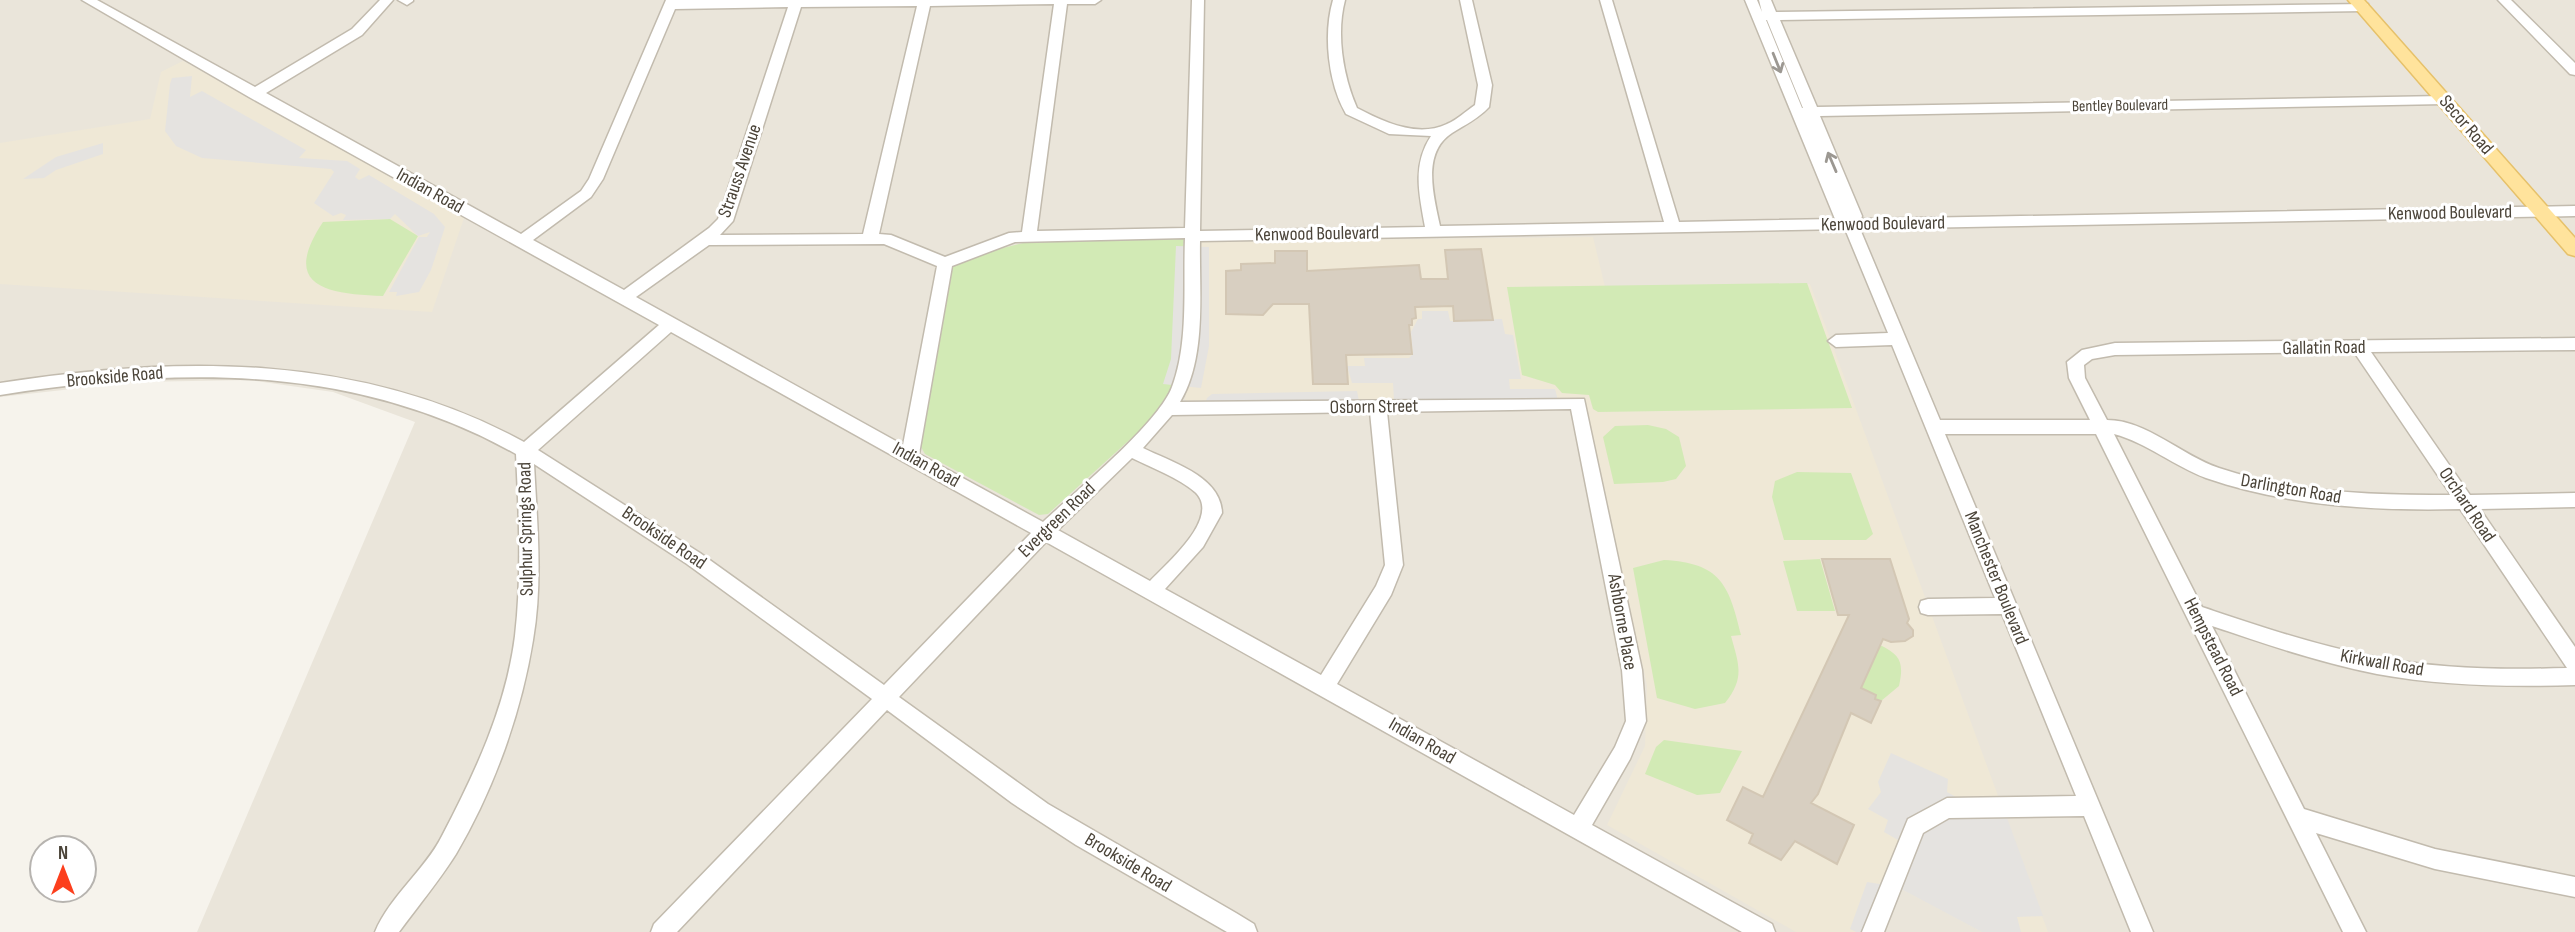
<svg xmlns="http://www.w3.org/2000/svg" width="2575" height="932" viewBox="0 0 2575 932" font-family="'Sofia Sans Condensed',sans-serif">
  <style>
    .residential { fill: #eae5da }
    .education { fill: #efe8d6 }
    .green { fill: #d2eab5 }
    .parking { fill: #e5e3e0 }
    .building { fill: #d8cfc1; stroke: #d3c7b4; stroke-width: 2 }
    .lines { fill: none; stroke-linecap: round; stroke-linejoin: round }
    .minor-casing { stroke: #c2bbae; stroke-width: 3 }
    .major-casing { stroke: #e6c16a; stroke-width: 3 }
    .minor { fill: #fff; fill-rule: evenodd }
    .major { fill: #ffe39c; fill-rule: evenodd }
    .oneway { stroke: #9c9892 }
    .labels { text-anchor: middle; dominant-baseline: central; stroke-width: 6; stroke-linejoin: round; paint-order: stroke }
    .far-street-label { font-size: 16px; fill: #4b4439; stroke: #fff }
    .street-label { font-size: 19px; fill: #4b4439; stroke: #fff }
  </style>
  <rect width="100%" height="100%" fill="#f6f3ec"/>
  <path class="residential" d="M0 0H2575V932H197L415 422 333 392 249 380 135 382 0 397Z"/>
  <path class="education" d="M183 61 464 218 432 312 0 284V143L150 119 161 72Z
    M1593 237 1605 287 1810 284 2048 932H1982L1882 879 1858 932H1796L1607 825 1645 746 1647 685 1584 405 1194 404 1185 400 1200 242Z"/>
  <path class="green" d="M390 219 418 236 383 296C329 294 279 288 323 222Z
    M1184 238 1174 386 1158 414 1048 514 1039 515 925 454 921 447 953 266 987 252 1031 241Z
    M1807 283 1852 408 1598 412 1593 409 1589 395 1562 393 1555 385 1522 375 1507 287Z
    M1648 425 1666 429 1679 437 1686 466 1676 479 1663 482 1614 484 1603 437 1615 426Z
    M1797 472 1851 473 1873 534 1866 540H1784L1772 497 1775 481Z
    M1820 559 1835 611H1797L1783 561Z
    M1664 560C1720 563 1729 584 1741 635L1731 636C1739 665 1745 678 1725 703L1695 709 1657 698 1633 568Z
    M1880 645C1901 655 1904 663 1899 686L1881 701 1875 699 1876 695 1861 688Z
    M1664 740 1742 751 1720 793 1697 795 1645 774 1656 747Z"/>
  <path class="parking" d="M192 76 190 97 202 91 306 150 299 158 347 161 360 169 355 177 359 180 369 175 434 214 445 227 431 270 419 292 396 296 397 292H389L419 237H427L430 232 418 236 395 214 390 219 343 220 346 215 341 213 333 216 314 203 334 172 331 169 202 158 176 146 165 131 170 84 172 78Z
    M103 143V154L56 170 44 178 23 179 56 157Z
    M1176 246 1209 247V346L1201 388 1163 384 1171 359Z
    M1422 311H1448L1450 321 1502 319 1505 334 1513 335 1521 379H1509L1510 389H1555L1559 404 1203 410 1207 398 1212 394 1357 391 1359 401 1394 400 1393 383H1352L1347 366H1365L1364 358H1409L1413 354 1411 332 1418 319H1422Z
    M1891 753 1948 779 1947 792 1993 818H2007L2043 916 2017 917 2021 932H1982L1901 889 1914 849 1884 832 1888 820 1868 809 1881 792 1878 782Z
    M1867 882 1892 886 1873 932H1856L1850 929Z"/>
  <path class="building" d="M1481 249 1493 320 1454 321 1453 306 1415 307 1416 318 1412 319V325H1409L1412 354 1346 355 1348 384H1313L1309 304H1273L1263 315 1226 314V271L1241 270V264L1275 263V251H1307V271L1419 265 1421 279H1448L1445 250Z
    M1822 559H1890L1909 619 1907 623 1913 630V636L1905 641 1891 642 1883 639 1861 688 1876 695 1875 699 1881 701 1871 723 1851 713 1818 794 1811 803 1854 825 1837 864 1795 841 1781 860 1749 843 1753 834 1727 820 1743 787 1763 797 1849 615H1838Z"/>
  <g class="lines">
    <defs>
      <path id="minor" d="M82 0H97L255 87 352 29 380 0H393L362 35 266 93 521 234 581 191 589 179 666 0H1101L1095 4H1067L1037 231 1185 228 1192 0H1204L1200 231 1425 227C1419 194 1412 165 1431 136L1389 134 1346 114C1328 83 1323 34 1333 0H1345C1336 34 1343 76 1357 108 1384 122 1417 138 1447 124 1457 120 1466 111 1475 105L1478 85 1460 0H1472L1492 85 1489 107C1479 118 1465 125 1452 133 1421 153 1434 197 1440 226L1664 222 1600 0H1612L1679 222 1835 219 1745 0H1757L1762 12 1759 0H1771L1776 12 2368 4V10L2363 11 1780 20 1817 107 2444 96 2451 100 2444 104 1820 116 1862 216 1861 219 2575 206V216L1860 229 1940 420H2090L2069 378 2067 362 2082 350 2115 343 2575 338V350L2371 352 2470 495 2575 493V507L2480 509 2575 647V685C2509 687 2442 686 2377 674 2320 663 2266 644 2212 626L2304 809 2435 849 2575 877V897L2435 869 2316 833 2366 932H2343L2096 434H1945L2153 932H2131L2084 816 1949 818 1923 833 1884 932H1862L1908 819 1947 798 2076 796 2002 614 1928 615 1921 613 1919 607 1921 601 1928 599 1995 598 1892 345 1836 347 1828 341 1836 335 1888 333 1845 229 1200 241C1199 292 1207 357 1180 402L1584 399 1642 670 1646 721 1630 759 1592 825 1772 924 1775 932H1742L1046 542 899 697 1048 804 1236 913 1254 924 1257 932H1227L1076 845 1012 803 887 710 677 932H651L654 924 872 699 687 564 534 464C537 522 543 582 533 640 521 714 494 789 456 854 439 881 418 906 399 932H375C390 896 425 870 442 836 475 773 506 707 515 636 522 575 519 514 516 454 353 363 180 367 0 395V383C179 355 361 353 524 442L659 325 249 97ZM1054 4 1022 232 1009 233 945 257 891 235 879 234 930 6ZM917 6 863 234 720 235 733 221 801 7ZM788 7 718 219 709 228 624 290 533 240 591 197 603 179 675 9ZM1766 20H1767L1803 108H1802ZM1185 238C1183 286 1189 342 1172 387 1158 424 1075 492 1043 522L919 454 952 266 1015 242ZM884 244 937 266 903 445 636 297 709 245ZM671 332 1031 533 884 685 700 553 538 450ZM2354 352 2451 495C2373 495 2293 493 2219 468 2182 456 2147 420 2107 420L2085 378 2084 365 2092 359 2115 355ZM1571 409 1622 670 1626 721 1615 747 1574 815 1337 684 1391 595 1403 565 1387 412ZM1370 412 1385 565 1376 586 1321 675 1165 589 1203 547 1222 513C1221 476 1171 462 1143 448L1172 415ZM2114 434C2147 443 2174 466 2206 478 2287 506 2375 511 2460 509L2567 668C2503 670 2439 669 2376 657 2317 646 2259 626 2202 607ZM1132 458C1152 468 1179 478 1195 492 1222 517 1167 563 1150 581L1058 530Z
        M398 0H413V1L407 5Z
        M2498 0H2511L2575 63V75L2570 74Z"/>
      <path id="major" d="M2348 0H2364L2575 238V256L2568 254Z"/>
    </defs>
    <use href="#minor" class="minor-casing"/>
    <use href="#major" class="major-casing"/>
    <use href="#minor" class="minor"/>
    <use href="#major" class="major"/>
  </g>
  <defs><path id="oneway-shaft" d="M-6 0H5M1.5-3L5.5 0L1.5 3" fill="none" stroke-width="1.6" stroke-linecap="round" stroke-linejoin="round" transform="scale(1.75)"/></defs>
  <g class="oneway">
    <use href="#oneway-shaft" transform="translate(1777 63) rotate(68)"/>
    <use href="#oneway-shaft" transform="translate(1832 162) rotate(-113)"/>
  </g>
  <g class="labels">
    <g class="far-street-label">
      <text transform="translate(2120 106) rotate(-1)">Bentley Boulevard</text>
    </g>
    <g class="street-label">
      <text transform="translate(2466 125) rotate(49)">Secor Road</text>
      <text transform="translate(740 171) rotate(-71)">Strauss Avenue</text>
      <text transform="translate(430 191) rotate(29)">Indian Road</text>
      <text transform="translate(2450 213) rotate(-1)">Kenwood Boulevard</text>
      <text transform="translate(1883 224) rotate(-1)">Kenwood Boulevard</text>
      <text transform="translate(1317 234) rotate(-1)">Kenwood Boulevard</text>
      <text transform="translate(2324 348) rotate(-1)">Gallatin Road</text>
      <text transform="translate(115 377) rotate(-5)">Brookside Road</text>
      <text transform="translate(1374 407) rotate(-1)">Osborn Street</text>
      <text transform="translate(926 465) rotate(29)">Indian Road</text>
      <text transform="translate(2291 489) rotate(10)">Darlington Road</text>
      <text transform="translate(2467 505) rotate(56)">Orchard Road</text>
      <text transform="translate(1057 520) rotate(-44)">Evergreen Road</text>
      <text transform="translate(526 529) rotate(-91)">Sulphur Springs Road</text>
      <text transform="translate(664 538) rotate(34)">Brookside Road</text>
      <text transform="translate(1996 578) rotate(68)">Manchester Boulevard</text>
      <text transform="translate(1622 622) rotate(80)">Ashborne Place</text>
      <text transform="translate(2213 647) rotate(63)">Hempstead Road</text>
      <text transform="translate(2382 663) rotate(10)">Kirkwall Road</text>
      <text transform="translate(1422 741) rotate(30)">Indian Road</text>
      <text transform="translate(1128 863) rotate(31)">Brookside Road</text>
    </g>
  </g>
  <g transform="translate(63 869)"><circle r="33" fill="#ffffff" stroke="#b7b4b0" stroke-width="2"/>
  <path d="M0-5L12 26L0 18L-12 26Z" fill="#fc3f1d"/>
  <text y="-10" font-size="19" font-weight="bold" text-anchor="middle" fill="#4b4439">N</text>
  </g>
</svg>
